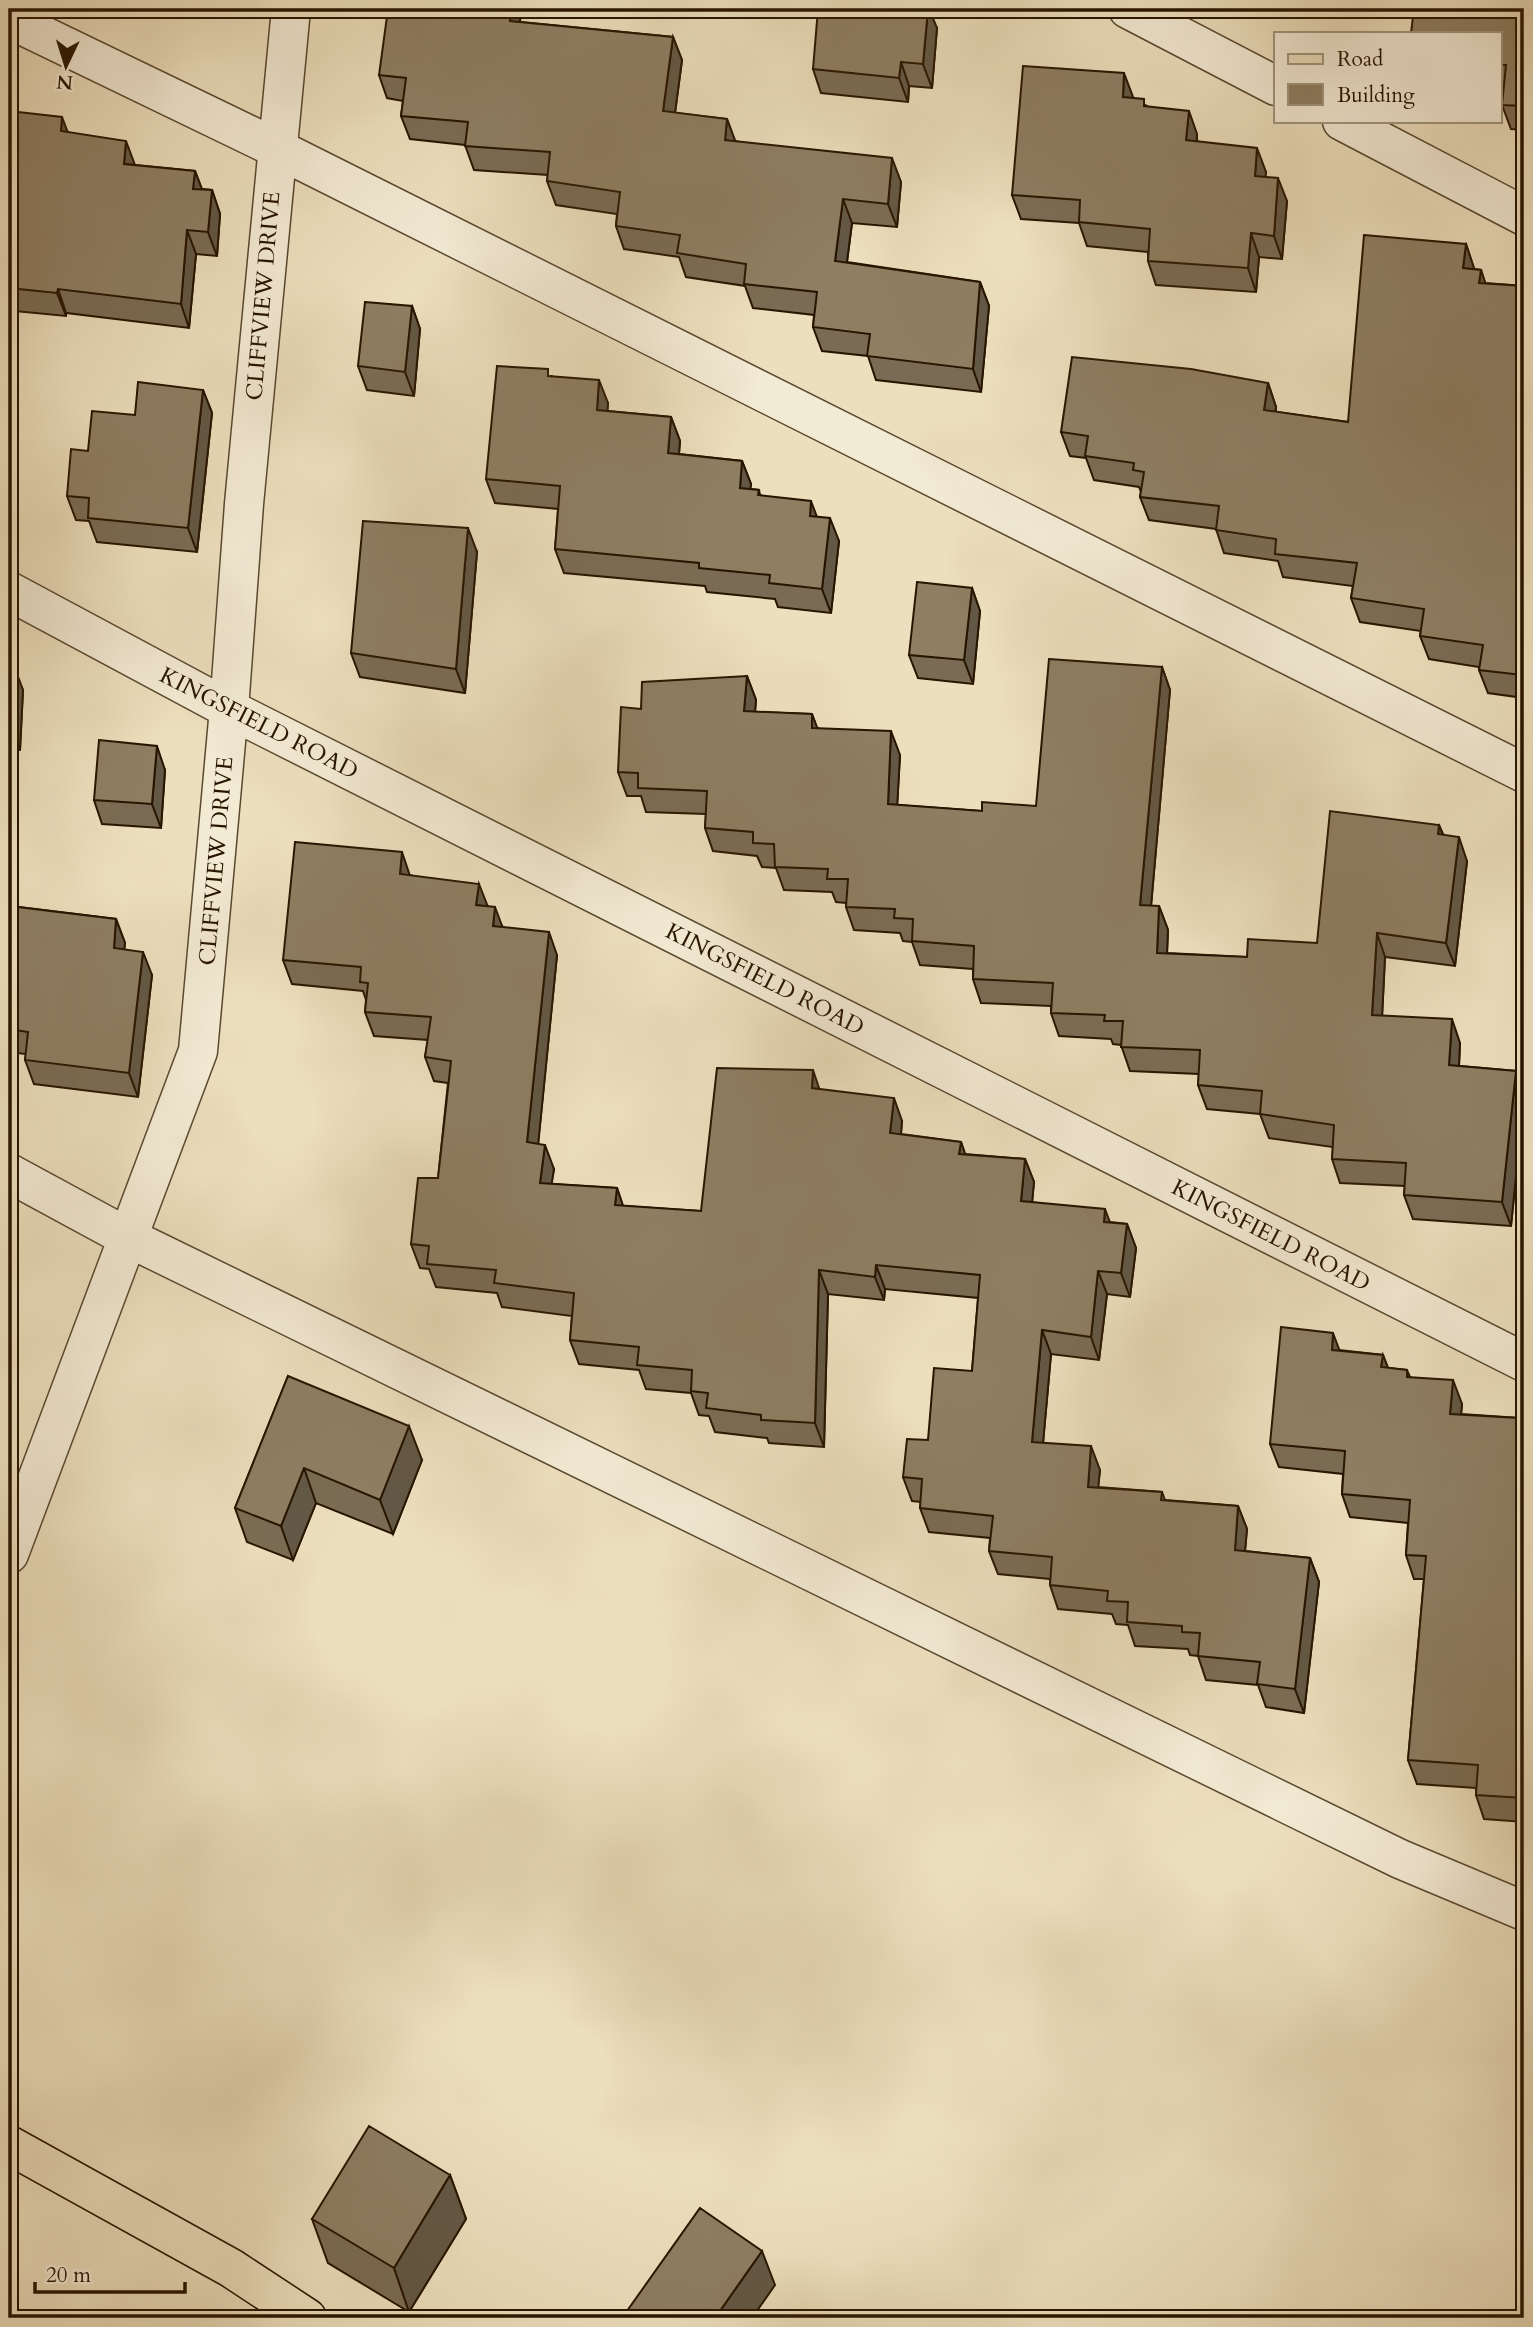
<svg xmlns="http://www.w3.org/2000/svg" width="1533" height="2327" viewBox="0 0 1533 2327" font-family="Cardo,serif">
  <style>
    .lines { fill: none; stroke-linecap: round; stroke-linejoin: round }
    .minor-casing { stroke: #59482f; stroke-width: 41 }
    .major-casing { stroke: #281500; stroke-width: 41 }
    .minor { stroke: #f3ead4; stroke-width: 38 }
    .major { stroke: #ecdfbd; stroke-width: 38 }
    .wall { fill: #7a6c54; stroke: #281500; stroke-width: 2 }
    .shaded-wall { fill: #635845; stroke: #281500; stroke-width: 2 }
    .building { fill: #8e7e62; stroke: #281500; stroke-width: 2 }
    .labels { text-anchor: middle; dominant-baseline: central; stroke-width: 7; stroke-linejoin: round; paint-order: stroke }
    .street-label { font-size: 23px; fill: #281500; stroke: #f3ead4 }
  </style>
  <rect width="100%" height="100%" fill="#ecdfbd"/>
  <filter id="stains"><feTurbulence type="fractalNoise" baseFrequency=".00286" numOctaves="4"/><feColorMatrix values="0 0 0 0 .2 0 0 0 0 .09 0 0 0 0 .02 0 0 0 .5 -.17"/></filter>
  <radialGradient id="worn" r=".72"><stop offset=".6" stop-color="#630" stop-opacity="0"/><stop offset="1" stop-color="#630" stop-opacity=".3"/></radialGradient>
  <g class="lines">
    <defs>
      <path id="minor" d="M1128 9 1276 86
        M9 19 276 148 1524 773
        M1342 121 1524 216
        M9 591 229 709 1524 1362
        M9 1173 127 1237 1400 1859 1524 1911
        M9 1554 198 1051 229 709 244 504 291 9"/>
      <path id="major" d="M9 2145 231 2268 307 2318"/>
    </defs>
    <use href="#minor" class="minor-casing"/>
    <use href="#major" class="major-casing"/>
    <use href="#minor" class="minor"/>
    <use href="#major" class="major"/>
  </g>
  <path class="wall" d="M521 9 520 22 673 37 682 60 675 113 727 119 735 141 901 182 897 227 852 223 847 262 980 282 989 306 981 392 876 380 868 356 822 351 813 327 814 315 753 308 745 286 686 277 679 257 624 249 616 226 617 214 556 205 547 181 548 175 474 170 465 145 410 139 401 116 403 101 387 98 379 75Z
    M1524 9V130L1511 129 1502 105 1504 88H1500V33Z
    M937 28 932 88 909 86 908 102 821 93 813 69Z
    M1133 98 1197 134V141L1266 172 1265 177 1287 201 1282 259 1259 257 1256 292 1156 285 1148 261V252L1087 246 1079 223 1021 219 1012 195Z
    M9 99 13 111 68 132 135 165 195 171 202 189 212 190 220 214 217 256 196 254 189 328 66 313V316L15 311 9 295V263L13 220 9 219Z
    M1466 244 1474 269 1481 270 1485 283 1524 286V698L1488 693 1479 670V667L1429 659 1420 636 1421 631 1360 622 1351 598 1353 586 1283 577 1278 561 1224 553 1216 529 1149 520 1140 497 1141 492 1139 487 1094 480 1086 458 1070 456 1061 432 1268 383 1276 407V412L1348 422Z
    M412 306 420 329 414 396 367 390 358 366Z
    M551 376 608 403 607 411 671 417 680 441 679 454 742 461 751 484 750 489 759 490 760 495 817 517 839 541 831 613 778 607 775 599 707 592 705 586 564 573 555 549 558 509 495 503 486 479Z
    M203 390 212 413 197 552 97 542 89 521 76 520 67 496 88 451 135 415Z
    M477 552 465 693 360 677 351 653Z
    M972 588 980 611 973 684 918 678 909 655Z
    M9 665 23 690 20 750 9 749Z
    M1162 667 1170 690 1151 906H1159L1168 930 1167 953 1247 957 1317 943 1439 825 1443 834 1467 861 1455 966 1385 957 1382 1016 1460 1043 1459 1066 1516 1071 1524 1096 1511 1226 1413 1219 1404 1195 1405 1186 1340 1183 1332 1159 1333 1147 1269 1138 1260 1114 1207 1109 1198 1085 1199 1074 1130 1071 1121 1045 1113 1044 1111 1039 1059 1036 1051 1013V1006L981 1003 973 979V969L920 965 912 942 903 941 900 933 854 930 846 907V903L836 902 832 892 784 890 776 868 762 867 757 856 713 851 705 828 706 814 646 812 641 796H627L618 772 641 709 747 676 756 700 755 712 812 714 817 728 900 755 897 805 982 811 1036 806Z
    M165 770 161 828 102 824 94 800Z
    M410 875 488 906 503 927 557 955 538 1144 554 1169 551 1184 617 1188 623 1206 701 1211 819 1089 902 1121 901 1134 961 1142 965 1154 1025 1159 1034 1182 1032 1202 1110 1222 1127 1224 1136 1248 1130 1297 1107 1294 1099 1360 1051 1354 1043 1443 1100 1470 1098 1487 1162 1492 1165 1500 1238 1506 1247 1529 1245 1551 1310 1558 1319 1582 1304 1713 1266 1707 1258 1685 1206 1680 1198 1656 1190 1655 1188 1649 1135 1646 1128 1625 1116 1624 1112 1614 1058 1609 1050 1585V1579L998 1574 989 1551 990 1538 929 1532 920 1508 921 1502 912 1501 903 1477 972 1371 978 1298 885 1289 884 1300 828 1294 824 1447 769 1443 767 1438 715 1432 709 1416 699 1415 691 1393 646 1389 639 1370 579 1364 570 1340 572 1316 502 1307 497 1293 436 1287 429 1269 420 1268 411 1244 438 1178 448 1083 434 1081 425 1057 428 1040 374 1036 365 1012 366 1000 363 991 292 984 283 960Z
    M9 887 12 897 11 906 116 919 125 943 124 950 152 975 138 1097 34 1084 25 1060 26 1054 9 1052Z
    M1339 1350 1383 1355 1388 1368 1407 1370 1410 1377 1462 1404 1461 1414 1519 1418 1524 1433V1822L1484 1819 1476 1795V1788L1417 1784 1408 1760 1424 1579H1414L1406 1555 1408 1523 1350 1517 1342 1494 1343 1474 1279 1467 1270 1444Z
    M288 1376 422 1460 393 1534 316 1503 293 1560 247 1542 235 1508Z
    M450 2175 466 2219 409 2312 328 2263 312 2219Z"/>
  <path class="shaded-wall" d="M511 9H521L518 45 510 21Z
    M928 9H929L937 28 932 88 923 64Z
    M673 37 682 60 672 135 663 111Z
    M901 62 909 86 908 102 899 78Z
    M1124 73 1133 97 1131 120 1123 97Z
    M9 99 14 114 9 128Z
    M1189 111 1197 134 1195 164 1186 140Z
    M62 117 71 141 61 131Z
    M727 119 736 143 725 140Z
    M126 141 135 165 124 164Z
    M1257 148 1266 172 1263 200 1255 176Z
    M892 158 901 182 897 227 888 204Z
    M195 171 204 195 193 189Z
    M1278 178 1287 201 1282 259 1274 236Z
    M212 190 220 214 217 256 208 232Z
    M843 199 852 223 844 284 835 261Z
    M187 230 196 254 189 328 181 304Z
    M1251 233 1259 257 1256 292 1248 268Z
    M1466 244 1474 268 1472 292 1463 268Z
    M1481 270 1489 294 1479 283Z
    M980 282 989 306 981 392 973 369Z
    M58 289 66 313V316L57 293Z
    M412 306 420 329 414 396 405 372Z
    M599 380 608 403 606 434 597 410Z
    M1268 383 1276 407 1272 434 1264 410Z
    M203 390 212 413 197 552 188 528Z
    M671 417 680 441 677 477 668 453Z
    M742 461 751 484 748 512 740 488Z
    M811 501 820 525 810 516Z
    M830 518 839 541 831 613 822 589Z
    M468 528 477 552 465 693 456 669Z
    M972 588 980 611 973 684 964 660Z
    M14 666 23 690 20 750 11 726Z
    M1162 667 1170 690 1149 929 1140 905Z
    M747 676 756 700 753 735 744 711Z
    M812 714 821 738 812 728Z
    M891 731 900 755 896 828 888 804Z
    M157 746 165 770 161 828 152 804Z
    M1439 825 1448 848 1438 834Z
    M1459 837 1467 861 1455 966 1446 943Z
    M402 852 410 876 400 874Z
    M479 884 488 907 476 905Z
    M9 887 12 897 9 928Z
    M1159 906 1168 930 1166 977 1157 953Z
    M495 907 504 931 493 926Z
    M116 919 125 943 122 972 114 948Z
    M549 932 557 955 536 1166 527 1142Z
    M1377 933 1385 957 1381 1039 1372 1015Z
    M143 952 152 975 138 1097 129 1073Z
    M1452 1019 1460 1043 1458 1088 1449 1065Z
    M813 1070 821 1094 812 1088Z
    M1516 1071 1524 1096 1511 1226 1502 1202Z
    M894 1098 902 1121 899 1157 890 1133Z
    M961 1142 969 1165 959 1154Z
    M545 1145 554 1169 548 1207 540 1183Z
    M1025 1159 1034 1182 1030 1225 1021 1201Z
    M617 1188 625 1212 615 1205Z
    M1105 1209 1114 1233 1104 1222Z
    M1127 1224 1136 1248 1130 1297 1121 1273Z
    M876 1265 885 1289 884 1300 875 1277Z
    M819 1270 828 1294 824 1447 815 1423Z
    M1098 1271 1107 1294 1099 1360 1091 1337Z
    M1042 1330 1051 1354 1041 1466 1032 1442Z
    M1333 1333 1342 1357 1332 1350Z
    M1383 1355 1392 1378 1381 1367Z
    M1453 1380 1462 1404 1459 1437 1450 1414Z
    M1519 1418 1524 1433V1467L1517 1447Z
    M409 1426 422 1460 393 1534 380 1500Z
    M1091 1446 1100 1470 1096 1510 1088 1487Z
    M304 1468 316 1503 293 1560 281 1526Z
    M1238 1506 1247 1529 1243 1573 1235 1550Z
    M1310 1558 1319 1582 1304 1713 1295 1689Z
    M450 2175 466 2219 409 2312 394 2268Z
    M762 2251 775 2285 752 2318H715Z"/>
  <path class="building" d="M388 9H511L510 21 673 37 663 111 727 119 725 140 892 158 888 204 843 199 835 261 980 282 973 369 867 356 870 334 813 327 817 292 744 284 746 264 677 253 680 235 616 226 620 192 547 181 550 152 465 146 468 122 401 116 406 78 379 75Z
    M818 9H928L923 64 901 62 899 78 813 69Z
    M1414 9H1524V106L1502 105 1506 65H1500V33H1411Z
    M1023 66 1124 73 1123 97 1144 99V106L1189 111 1186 140 1257 148 1255 176 1278 178 1274 236 1251 233 1248 268 1148 261 1150 229 1079 222 1080 200 1012 195Z
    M9 111 62 117 61 131 126 141 124 164 195 171 193 189 212 190 208 232 187 230 181 304 58 289 57 293 9 288V263L16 198 9 197Z
    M1364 235 1466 244 1463 268 1481 270 1479 283 1524 286V680L1522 679 1523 675 1479 670 1483 645 1420 636 1424 609 1351 598 1357 563 1275 554 1276 539 1216 530 1219 506 1140 497 1144 472 1133 470 1134 463 1085 456 1088 436 1061 432 1072 357 1191 369 1268 383 1264 410 1348 422Z
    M365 302 412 306 405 372 358 366Z
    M497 366 548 369V376L599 380 597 410 671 417 668 453 742 461 740 488 759 490 758 495 811 501 810 516 830 518 822 589 769 583 770 575 699 568V563L555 549 560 486 486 479Z
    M138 382 203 390 188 528 88 518 89 498 67 496 71 449 88 451 92 411 135 415Z
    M363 521 468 528 456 669 351 653Z
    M917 582 972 588 964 660 909 655Z
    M1049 659 1162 667 1140 905 1159 906 1157 953 1247 957 1248 939 1317 943 1330 811 1439 825 1438 834 1459 837 1446 943 1377 933 1372 1015 1452 1019 1449 1065 1516 1071 1502 1202 1404 1195 1406 1163 1332 1159 1334 1125 1260 1114 1262 1091 1198 1085 1200 1050 1121 1047 1123 1021H1104L1105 1015 1051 1013 1053 983 973 979 974 946 912 941 913 919 894 918 895 909 846 907 848 879H827L828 869 775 867 774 844 753 843V832L705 828 707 791 638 788V773L618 772 621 707 641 709 642 682 747 676 744 711 812 714V728L891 731 888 804 982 811V802L1036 806Z
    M9 665 14 666 11 726H9Z
    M99 740 157 746 152 804 94 800Z
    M295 842 402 852 400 874 479 884 476 905 495 907 493 926 549 932 527 1142 545 1145 540 1183 617 1188 615 1205 701 1211 717 1068 813 1070 812 1088 894 1098 890 1133 961 1142 959 1154 1025 1159 1021 1201 1105 1209 1104 1222 1127 1224 1121 1273 1098 1271 1091 1337 1042 1330 1032 1442 1091 1446 1088 1487 1162 1492 1161 1500 1238 1506 1235 1550 1310 1558 1295 1689 1257 1684 1260 1662 1198 1656 1200 1633 1182 1632V1626L1127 1622 1128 1602 1107 1601 1108 1591 1050 1585 1052 1557 989 1551 993 1516 920 1508 922 1479 903 1477 907 1439 928 1440 934 1368 972 1371 980 1275 876 1265 875 1277 819 1270 815 1423 761 1420V1415L706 1408 708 1393 691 1391 692 1370 637 1365 639 1347 570 1340 574 1293 494 1283 496 1270 427 1264 429 1246 411 1244 418 1178H438L451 1061 425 1057 431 1017 365 1012 368 983 360 982 361 967 283 960Z
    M9 906 116 919 114 948 143 952 129 1073 25 1060 28 1032 9 1029Z
    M1281 1327 1333 1333 1332 1350 1383 1355 1381 1367 1407 1370V1377L1453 1380 1450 1414 1519 1418 1517 1447 1524 1448V1798L1476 1795 1478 1765 1408 1760 1426 1556 1406 1555 1410 1500 1342 1494 1345 1451 1270 1444Z
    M288 1376 409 1426 380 1500 304 1468 281 1526 235 1508Z
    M369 2126 450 2175 394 2268 312 2219Z
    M700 2208 762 2251 715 2318H622Z"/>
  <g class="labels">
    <g class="street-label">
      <text transform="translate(263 296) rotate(-85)">CLIFFVIEW DRIVE</text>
      <text transform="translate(259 723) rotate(27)">KINGSFIELD ROAD</text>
      <text transform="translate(216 861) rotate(-85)">CLIFFVIEW DRIVE</text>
      <text transform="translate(765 979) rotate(27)">KINGSFIELD ROAD</text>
      <text transform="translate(1271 1235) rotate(27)">KINGSFIELD ROAD</text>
    </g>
  </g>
  <rect width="1533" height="2327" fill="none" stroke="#ecdfbd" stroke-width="35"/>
  <rect x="10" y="10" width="1512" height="2306" fill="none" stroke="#281500" stroke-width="3.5"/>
  <rect x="18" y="18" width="1498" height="2292" fill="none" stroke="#281500" stroke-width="2"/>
  <rect x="1274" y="32" width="228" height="91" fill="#f3ead4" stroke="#a2957f" stroke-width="2"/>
  <rect x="1288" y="54" width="35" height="10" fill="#ecdfbd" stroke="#a2957f" stroke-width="2"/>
  <text x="1337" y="66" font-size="21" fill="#281500">Road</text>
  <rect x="1288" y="84" width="35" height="21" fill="#8e7e62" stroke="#a2957f" stroke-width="2"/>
  <text x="1337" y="102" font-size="21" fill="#281500">Building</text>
  <g transform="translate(66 66) rotate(184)" stroke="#f3ead4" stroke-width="5" paint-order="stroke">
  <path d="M0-5L12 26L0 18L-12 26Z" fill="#281500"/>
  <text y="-10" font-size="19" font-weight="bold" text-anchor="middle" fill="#281500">N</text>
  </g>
  <path d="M35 2282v10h150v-10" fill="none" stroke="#281500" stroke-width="3.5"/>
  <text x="46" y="2282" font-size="21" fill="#281500" stroke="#f3ead4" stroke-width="5" paint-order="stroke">20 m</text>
  <rect width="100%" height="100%" filter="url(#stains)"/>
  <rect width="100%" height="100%" fill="url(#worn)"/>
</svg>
